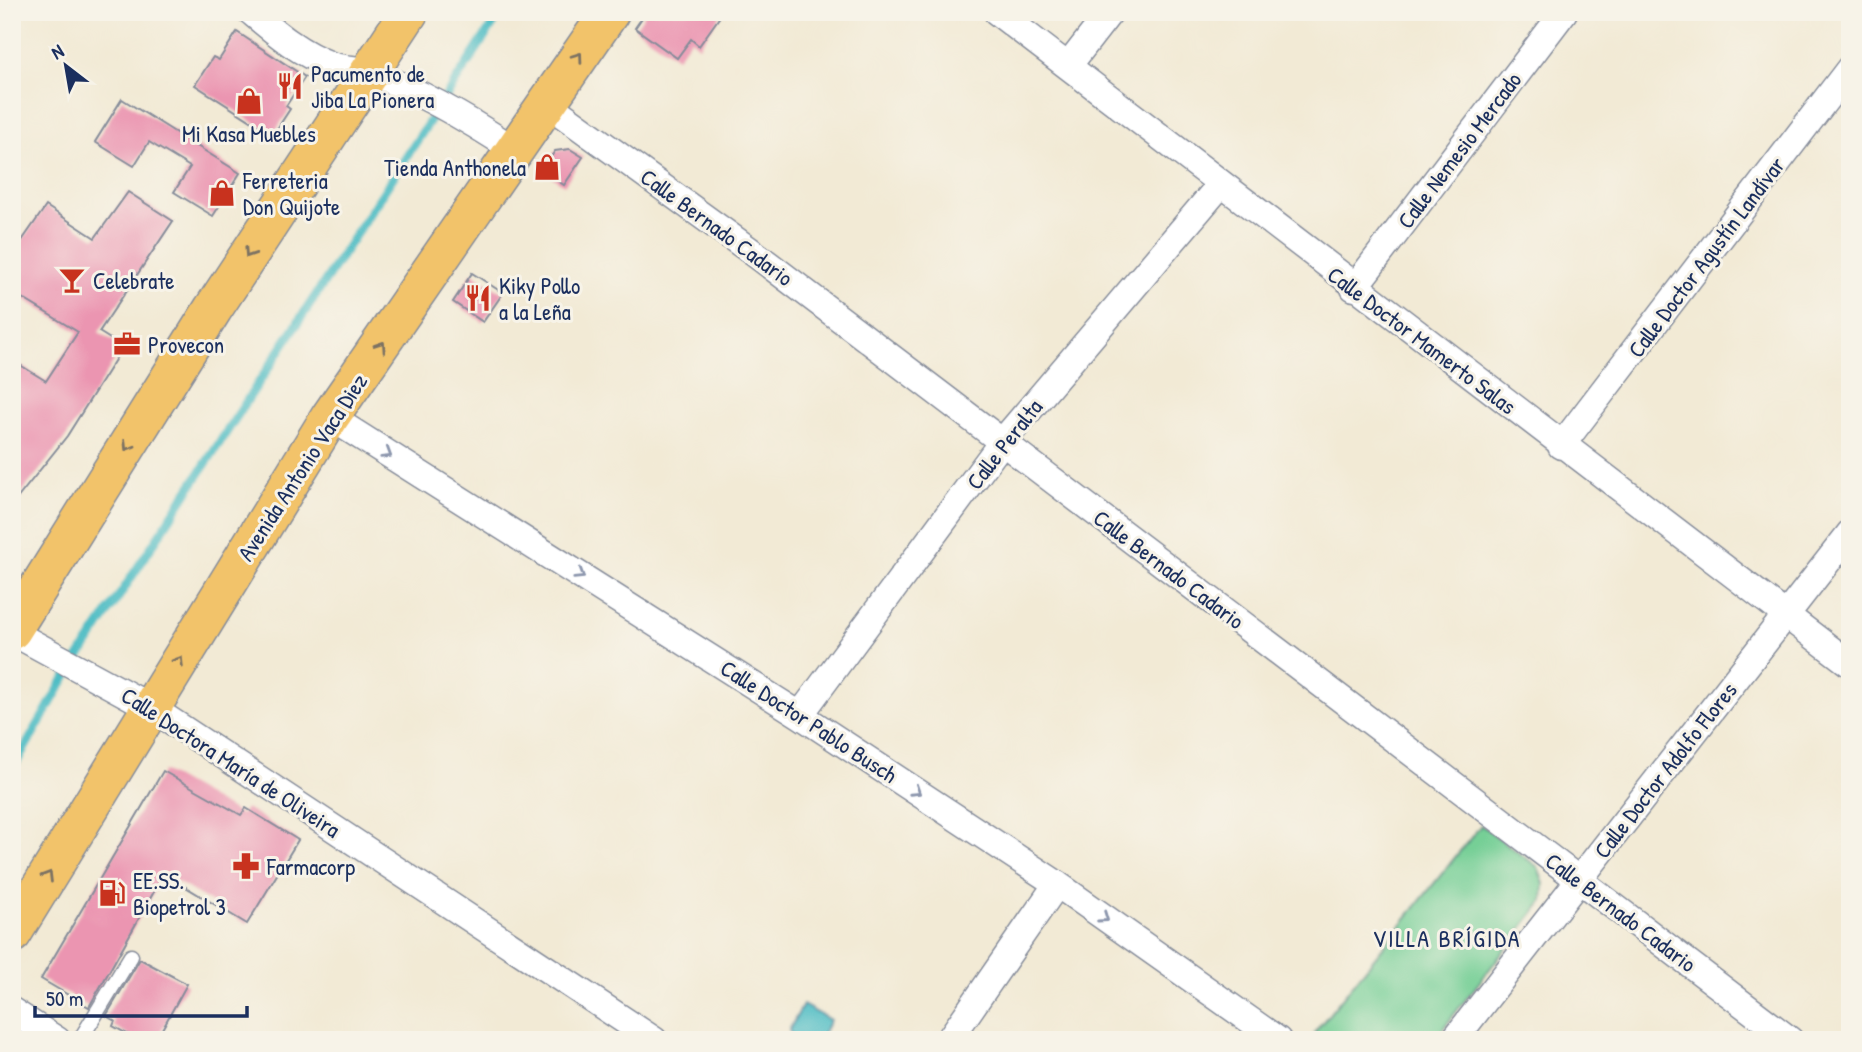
<svg xmlns="http://www.w3.org/2000/svg" width="1862" height="1052" viewBox="0 0 1862 1052" font-family="'Patrick Hand',sans-serif">
  <style>
    .green { fill: #76cf96; stroke: #487f7a; stroke-width: 2 }
    .water { fill: #4fbdc5; stroke: #357692; stroke-width: 2 }
    .lines { fill: none; stroke-linecap: round; stroke-linejoin: round }
    .stream { stroke: #4fbdc5; stroke-width: 9 }
    .building { fill: #eb95b1 }
    .lane-casing { stroke: #868c9a; stroke-width: 17 }
    .street-casing { stroke: #868c9a; stroke-width: 29 }
    .highway-casing { stroke: #868c9a; stroke-width: 41 }
    .lane { stroke: #fff; stroke-width: 14 }
    .street { stroke: #fff; stroke-width: 26 }
    .highway { stroke: #f2c36a; stroke-width: 38 }
    .oneway { stroke: #7c7263 }
    .oneway2 { stroke: #8d97ae }
    .labels { text-anchor: middle; dominant-baseline: central; stroke-width: 6; stroke-linejoin: round; paint-order: stroke }
    .poi-label { font-size: 23px; fill: #1b2f5e; stroke: #f7f3e8; text-anchor: start }
    .street-label { font-size: 23px; fill: #1b2f5e; stroke: #f7f3e8 }
    .neighbourhood-label { font-size: 24px; letter-spacing: 2px; fill: #1b2f5e; stroke: #f7f3e8 }
  </style>
  <rect width="100%" height="100%" fill="#f7f3e8"/>
  <filter id="ink" filterUnits="userSpaceOnUse"><feTurbulence type="fractalNoise" baseFrequency=".0143" numOctaves="2"/><feDisplacementMap in="SourceGraphic" scale="14" xChannelSelector="R" yChannelSelector="G"/><feConvolveMatrix kernelMatrix="1 2 1 2 8 2 1 2 1" color-interpolation-filters="sRGB"/></filter>
  <filter id="wash" filterUnits="userSpaceOnUse"><feTurbulence type="fractalNoise" baseFrequency=".00686" numOctaves="4" result="noise"/><feDisplacementMap in="SourceGraphic" scale="28" xChannelSelector="R" yChannelSelector="G"/><feGaussianBlur stdDeviation="1.57" result="paint"/><feColorMatrix in="noise" values="0 0 0 0 0 0 0 0 0 0 0 0 0 0 0 0 0 1.4 0 .05"/><feComposite in="paint" operator="in"/></filter>
  <g filter="url(#wash)">
    <rect width="100%" height="100%" fill="#f2ead5"/>
    <path class="green" d="M1481 825 1538 867 1544 884 1543 901 1434 1040H1322L1314 1033Z"/>
    <path class="water" d="M803 1005 830 1020 820 1040H794L789 1030Z"/>
    <g class="lines">
      <path class="stream" d="M12 770 61 685 501 12"/>
    </g>
    <g id="blocks">
      <path class="building" d="M646 12H723L699 46 691 39 677 58 635 28Z
        M237 32 305 77 286 106 290 109 273 135 195 85 213 57 219 60Z
        M122 99 240 173 213 216 174 192 190 167 149 142 134 166 95 142Z
        M570 149 583 157 564 185 542 170 555 151Z
        M128 192 173 221 99 332 123 347 67 436 12 505V360L46 381 78 332 12 292V255L46 206 95 238Z
        M472 273 503 293 483 322 453 302Z
        M163 771 241 815 246 808 298 840 247 924 164 874 89 1007 41 979Z
        M140 959 187 984 156 1040H138L113 1026 115 1021 106 1016Z"/>
    </g>
  </g>
  <g filter="url(#ink)">
    <use href="#blocks" fill-opacity="0" stroke="#868c9a" stroke-width="2"/>
    <g class="lines">
      <defs>
        <path id="lane" d="M80 1040 131 956"/>
        <path id="street" d="M251 12C276 33 299 53 331 65 344 70 359 68 372 73 423 93 468 119 513 149
          M997 12 1850 664
          M1068 66 1110 12
          M545 102 755 254 1790 1040
          M1354 288 1564 12
          M330 417 800 715 1057 884 1278 1040
          M1561 446 1850 68
          M12 632 150 707 654 1040
          M800 715 1002 442 1221 184
          M12 1011 57 1040
          M949 1040 1057 884
          M1454 1040 1850 533"/>
        <path id="highway" d="M12 630 213 309 409 12
          M12 934 330 417 610 12"/>
      </defs>
      <use href="#lane" class="lane-casing"/>
      <use href="#street" class="street-casing"/>
      <use href="#highway" class="highway-casing"/>
      <use href="#lane" class="lane"/>
      <use href="#street" class="street"/>
      <use href="#highway" class="highway"/>
    </g>
    <defs><path id="oneway-chevron" d="M-2-3.5L2.5 0L-2 3.5" fill="none" stroke-width="1.6" stroke-linecap="round" stroke-linejoin="round" transform="scale(1.75)"/></defs>
    <g class="oneway">
      <use href="#oneway-chevron" transform="translate(578 57) rotate(-54)"/>
      <use href="#oneway-chevron" transform="translate(249 253) rotate(123)"/>
      <use href="#oneway-chevron" transform="translate(381 346) rotate(-56)"/>
      <use href="#oneway-chevron" transform="translate(128 446) rotate(122)"/>
      <use href="#oneway-chevron" transform="translate(179 661) rotate(-58)"/>
      <use href="#oneway-chevron" transform="translate(48 876) rotate(-59)"/>
    </g>
    <g class="oneway2">
      <use href="#oneway-chevron" transform="translate(387 454) rotate(32)"/>
      <use href="#oneway-chevron" transform="translate(580 575) rotate(32)"/>
      <use href="#oneway-chevron" transform="translate(916 791) rotate(33)"/>
      <use href="#oneway-chevron" transform="translate(1104 918) rotate(35)"/>
    </g>
  </g>
  <defs>
    <symbol id="restaurant-bare" viewBox="-9 -9 18 18"><path d="M-5-6h1v4h1v-4h1v4h1v-4h1v5L-1.5 .5V6h-2V.5L-5-1ZM5-6V6H3V1.5H1.5Q1.5-4 5-6Z" fill="#c8321e" stroke="#f7f3e8" stroke-width="2.5" paint-order="stroke"/></symbol>
    <symbol id="shop-bare" viewBox="-9 -9 18 18"><path d="M-5-2.5h2.3a2.7 3.5 0 0 1 5.4 0H5L5.5 6h-11ZM-1.5-2.5h3a1.5 2.3 0 0 0-3 0Z" fill="#c8321e" stroke="#f7f3e8" stroke-width="2.5" paint-order="stroke"/></symbol>
    <symbol id="bar-bare" viewBox="-9 -9 18 18"><path d="M-6-5H6L.8 .8V4.5H3.5V6h-7V4.5H-.8V.8Z" fill="#c8321e" stroke="#f7f3e8" stroke-width="2.5" paint-order="stroke"/></symbol>
    <symbol id="office-bare" viewBox="-9 -9 18 18"><path d="M-6-3h4V-5.5h4V-3h4V5H-6ZM-1-4.5V-3h2v-1.5ZM-6 0V1H6V0Z" fill="#c8321e" stroke="#f7f3e8" stroke-width="2.5" paint-order="stroke"/></symbol>
    <symbol id="pharmacy-bare" viewBox="-9 -9 18 18"><path d="M-2-6h4v4h4v4h-4v4h-4v-4h-4v-4h4Z" fill="#c8321e" stroke="#f7f3e8" stroke-width="2.5" paint-order="stroke"/></symbol>
    <symbol id="fuel-bare" viewBox="-9 -9 18 18"><path d="M-5.5-6h7V0h2V4h1.3V-2.5L3-4.5l.8-.8L6-3V5H2.5V1h-1V6h-7ZM-4.2-4.7v3.2H.2V-4.7Z" fill="#c8321e" stroke="#f7f3e8" stroke-width="2.5" paint-order="stroke"/></symbol>
  </defs>
  <g fill-rule="evenodd">
    <use href="#restaurant-bare" x="271" y="67" width="38" height="38"/>
    <use href="#shop-bare" x="230" y="82" width="38" height="38"/>
    <use href="#shop-bare" x="528" y="148" width="38" height="38"/>
    <use href="#shop-bare" x="203" y="174" width="38" height="38"/>
    <use href="#bar-bare" x="53" y="261" width="38" height="38"/>
    <use href="#restaurant-bare" x="459" y="279" width="38" height="38"/>
    <use href="#office-bare" x="108" y="325" width="38" height="38"/>
    <use href="#pharmacy-bare" x="227" y="847" width="38" height="38"/>
    <use href="#fuel-bare" x="93" y="874" width="38" height="38"/>
  </g>
  <g class="labels">
    <g class="poi-label">
      <text x="311" y="73">Pacumento de<tspan x="311" dy="26">Jiba La Pionera</tspan></text>
      <text x="249" y="133" text-anchor="middle">Mi Kasa Muebles</text>
      <text x="526" y="167" text-anchor="end">Tienda Anthonela</text>
      <text x="243" y="180">Ferreteria<tspan x="243" dy="26">Don Quijote</tspan></text>
      <text x="93" y="280">Celebrate</text>
      <text x="499" y="285">Kiky Pollo<tspan x="499" dy="26">a la Leña</tspan></text>
      <text x="148" y="344">Provecon</text>
      <text x="267" y="866">Farmacorp</text>
      <text x="133" y="880">EE.SS.<tspan x="133" dy="26">Biopetrol 3</tspan></text>
    </g>
    <g class="street-label">
      <text transform="translate(1459 150) rotate(-53)">Calle Nemesio Mercado</text>
      <text transform="translate(717 227) rotate(36)">Calle Bernado Cadario</text>
      <text transform="translate(1706 257) rotate(-53)">Calle Doctor Agustín Landívar</text>
      <text transform="translate(1422 340) rotate(37)">Calle Doctor Mamerto Salas</text>
      <text transform="translate(1004 444) rotate(-52)">Calle Peralta</text>
      <text transform="translate(302 467) rotate(-57)">Avenida Antonio Vaca Diez</text>
      <text transform="translate(1169 569) rotate(37)">Calle Bernado Cadario</text>
      <text transform="translate(809 721) rotate(33)">Calle Doctor Pablo Busch</text>
      <text transform="translate(231 762) rotate(33)">Calle Doctora María de Oliveira</text>
      <text transform="translate(1665 770) rotate(-52)">Calle Doctor Adolfo Flores</text>
      <text transform="translate(1621 912) rotate(37)">Calle Bernado Cadario</text>
    </g>
    <g class="neighbourhood-label">
      <text x="1447" y="938">VILLA BRÍGIDA</text>
    </g>
  </g>
  <rect width="1862" height="1052" fill="none" stroke="#f7f3e8" stroke-width="42"/>
  <g transform="translate(66 66) rotate(329)" stroke="#f7f3e8" stroke-width="5" paint-order="stroke">
  <path d="M0-5L12 26L0 18L-12 26Z" fill="#1b2f5e"/>
  <text y="-10" font-size="19" font-weight="bold" text-anchor="middle" fill="#1b2f5e">N</text>
  </g>
  <path d="M35 1006v10h212v-10" fill="none" stroke="#1b2f5e" stroke-width="3.5"/>
  <text x="46" y="1006" font-size="21" fill="#1b2f5e" stroke="#f7f3e8" stroke-width="5" paint-order="stroke">50 m</text>
</svg>
